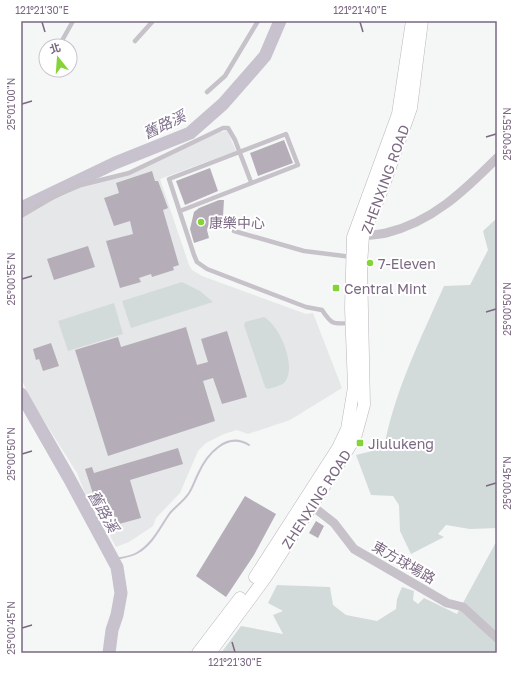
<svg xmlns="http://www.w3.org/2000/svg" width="518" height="674" viewBox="0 0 518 674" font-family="'Golos Text','Noto Sans TC',sans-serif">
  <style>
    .built { fill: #e6e7e8 }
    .green { fill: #d3dbda }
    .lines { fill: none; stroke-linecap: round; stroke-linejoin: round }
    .stream { stroke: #c8c2ce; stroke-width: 2 }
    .river { stroke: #c8c2ce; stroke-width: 13 }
    .building { fill: #b5aeb9 }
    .secondary-casing { stroke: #bbb5bd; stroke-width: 13 }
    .lane { stroke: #c7c2c9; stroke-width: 4.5 }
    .street { stroke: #c7c2c9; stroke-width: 9 }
    .secondary { stroke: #fff; stroke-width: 12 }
    .ticks { fill: none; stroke: #7b6882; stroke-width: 1.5 }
    .poi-dot { fill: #85d437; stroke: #fff; stroke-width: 1.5 }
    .labels { text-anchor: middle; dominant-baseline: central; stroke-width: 4; stroke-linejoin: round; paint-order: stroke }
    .street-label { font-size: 14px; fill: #7b6882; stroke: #fff }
    .poi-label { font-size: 14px; fill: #7b6882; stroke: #fff; text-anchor: start }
    .water-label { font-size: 15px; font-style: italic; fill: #7e6f8c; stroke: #fff }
    .neatline { fill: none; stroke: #7b6882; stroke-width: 1.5 }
    .ticks-label { font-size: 10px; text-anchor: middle; fill: #7b6882 }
  </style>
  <rect width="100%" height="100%" fill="#f4f7f5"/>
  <path class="built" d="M227 131 236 151 160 179 189 265 192 270 202 276 306 314 313 313 342 388 290 420 248 434 237 430 224 434 206 443 198 451 180 493 156 518 153 526 129 542 116 547 95 508 86 496 77 473 31 400 21 378V217L76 186 118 176 220 132Z"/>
  <path class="green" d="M497 218V528L470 529 446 525 438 534 444 537 411 554 400 531 399 505 393 496 371 495 356 455 384 448C394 392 421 338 444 286L470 285 488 250 483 231Z
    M182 282 200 291 213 302 131 328 122 301Z
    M114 303 123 334 68 351 58 321Z
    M264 317C280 326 297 366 285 382 281 386 272 388 267 389L265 387 244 325 245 322Z
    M495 544H497V653H221L241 626 283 634 273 615 283 611 268 603 277 585 330 587 333 605 346 615 377 621 396 609 397 599 402 587 414 591 413 600 418 604 424 598 457 614Z"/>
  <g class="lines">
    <path class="stream" d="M114 559C121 558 130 557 137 553 153 544 160 527 170 513 176 506 184 501 189 493 193 487 195 480 198 474 207 454 227 431 249 445"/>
    <path class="river" d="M21 208 115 163 190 133 223 104 265 56 280 21
      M21 394 69 478 117 567 121 593 117 615 112 630 109 653"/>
  </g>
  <path class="building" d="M284 140 293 163 258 176 250 153Z
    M210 168 218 191 185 205 176 181Z
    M152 171 155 181H158L168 208 163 210 179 265 173 267 174 270 152 277 151 274 139 278 141 282 120 288 106 241 133 234 130 221 114 226 104 198 119 193 116 183Z
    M219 200H224L223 216 215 217 210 223 207 230 209 238 194 243 190 229 194 212 199 208Z
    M88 246 95 267 54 280 47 259Z
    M186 327 197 365 208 362 201 339 227 331 247 397 222 404 213 378 203 381 215 421 108 456 75 350 118 337 121 347Z
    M51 343 59 366 43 371 39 359 36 360 33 349Z
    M178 448 183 464 130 480 141 518 108 527 96 503 85 469 92 467 94 473Z
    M245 496 276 514 254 555 226 597 196 576Z
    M316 521 324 526 318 538 309 533Z"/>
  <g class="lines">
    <defs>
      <path id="secondary" d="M255 577 338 448 347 429 354 387 351 308 353 237 398 114 412 21
        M198 653 240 598
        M210 653 266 577 355 438 364 405 361 265 363 236 382 190 411 108 422 21"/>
    </defs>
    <use href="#secondary" class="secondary-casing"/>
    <path class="lane" d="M135 41 153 21
      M59 46 73 21
      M207 92 225 76 258 21
      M180 211 298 165 286 134 169 179 194 255 197 262 207 269 306 307 322 310C332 325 333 324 350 323
      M21 216 55 196 81 185 129 173 223 128H228L235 140 251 182
      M234 231 304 251 352 257"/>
    <path class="street" d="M358 237C368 235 377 235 386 233 432 222 464 191 497 158
      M307 502 334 523 354 549 447 603 463 607 497 638"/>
    <use href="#secondary" class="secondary"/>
  </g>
  <path class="ticks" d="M42 22 45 32M360 22 363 32M22 104 32 101M486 137 496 134M22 279 32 276M486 312 496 309M22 454 32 451M486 486 496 483M22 628 32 625M232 642 235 652"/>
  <g class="poi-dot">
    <circle cx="201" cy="222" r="4"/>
    <circle cx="370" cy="263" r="4"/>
    <rect x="332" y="284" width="8" height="8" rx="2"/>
    <rect x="356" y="439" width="8" height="8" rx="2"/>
  </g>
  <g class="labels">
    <g class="street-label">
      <text transform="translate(385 179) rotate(-70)">ZHENXING ROAD</text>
      <text transform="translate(316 499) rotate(-57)">ZHENXING ROAD</text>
      <text transform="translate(404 562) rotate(30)">東方球場路</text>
    </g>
    <g class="poi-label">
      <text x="209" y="222">康樂中心</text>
      <text x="378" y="263">7-Eleven</text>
      <text x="344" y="288">Central Mint</text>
      <text x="368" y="443">Jiulukeng</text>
    </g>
    <g class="water-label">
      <text transform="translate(164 124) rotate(-25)">舊路溪</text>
      <text transform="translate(104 511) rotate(61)">舊路溪</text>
    </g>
  </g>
  <rect width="518" height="674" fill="none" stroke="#ffffff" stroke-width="44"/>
  <g transform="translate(58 58) rotate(343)"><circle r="19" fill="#ffffff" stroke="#cac3cd"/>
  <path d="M0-3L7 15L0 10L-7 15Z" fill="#85d437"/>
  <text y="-6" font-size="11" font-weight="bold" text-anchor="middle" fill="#7b6882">北</text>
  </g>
  <rect x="22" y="22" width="474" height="630" class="neatline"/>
  <g class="ticks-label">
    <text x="42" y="14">121°21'30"E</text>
    <text x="360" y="14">121°21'40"E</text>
    <text transform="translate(11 104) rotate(-90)" y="4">25°01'00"N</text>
    <text transform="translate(507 134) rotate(-90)" y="4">25°00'55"N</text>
    <text transform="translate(11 279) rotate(-90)" y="4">25°00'55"N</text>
    <text transform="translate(507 309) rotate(-90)" y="4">25°00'50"N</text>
    <text transform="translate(11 454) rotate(-90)" y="4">25°00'50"N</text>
    <text transform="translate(507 483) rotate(-90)" y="4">25°00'45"N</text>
    <text transform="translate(11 628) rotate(-90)" y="4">25°00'45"N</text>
    <text x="235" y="666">121°21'30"E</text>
  </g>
</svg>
